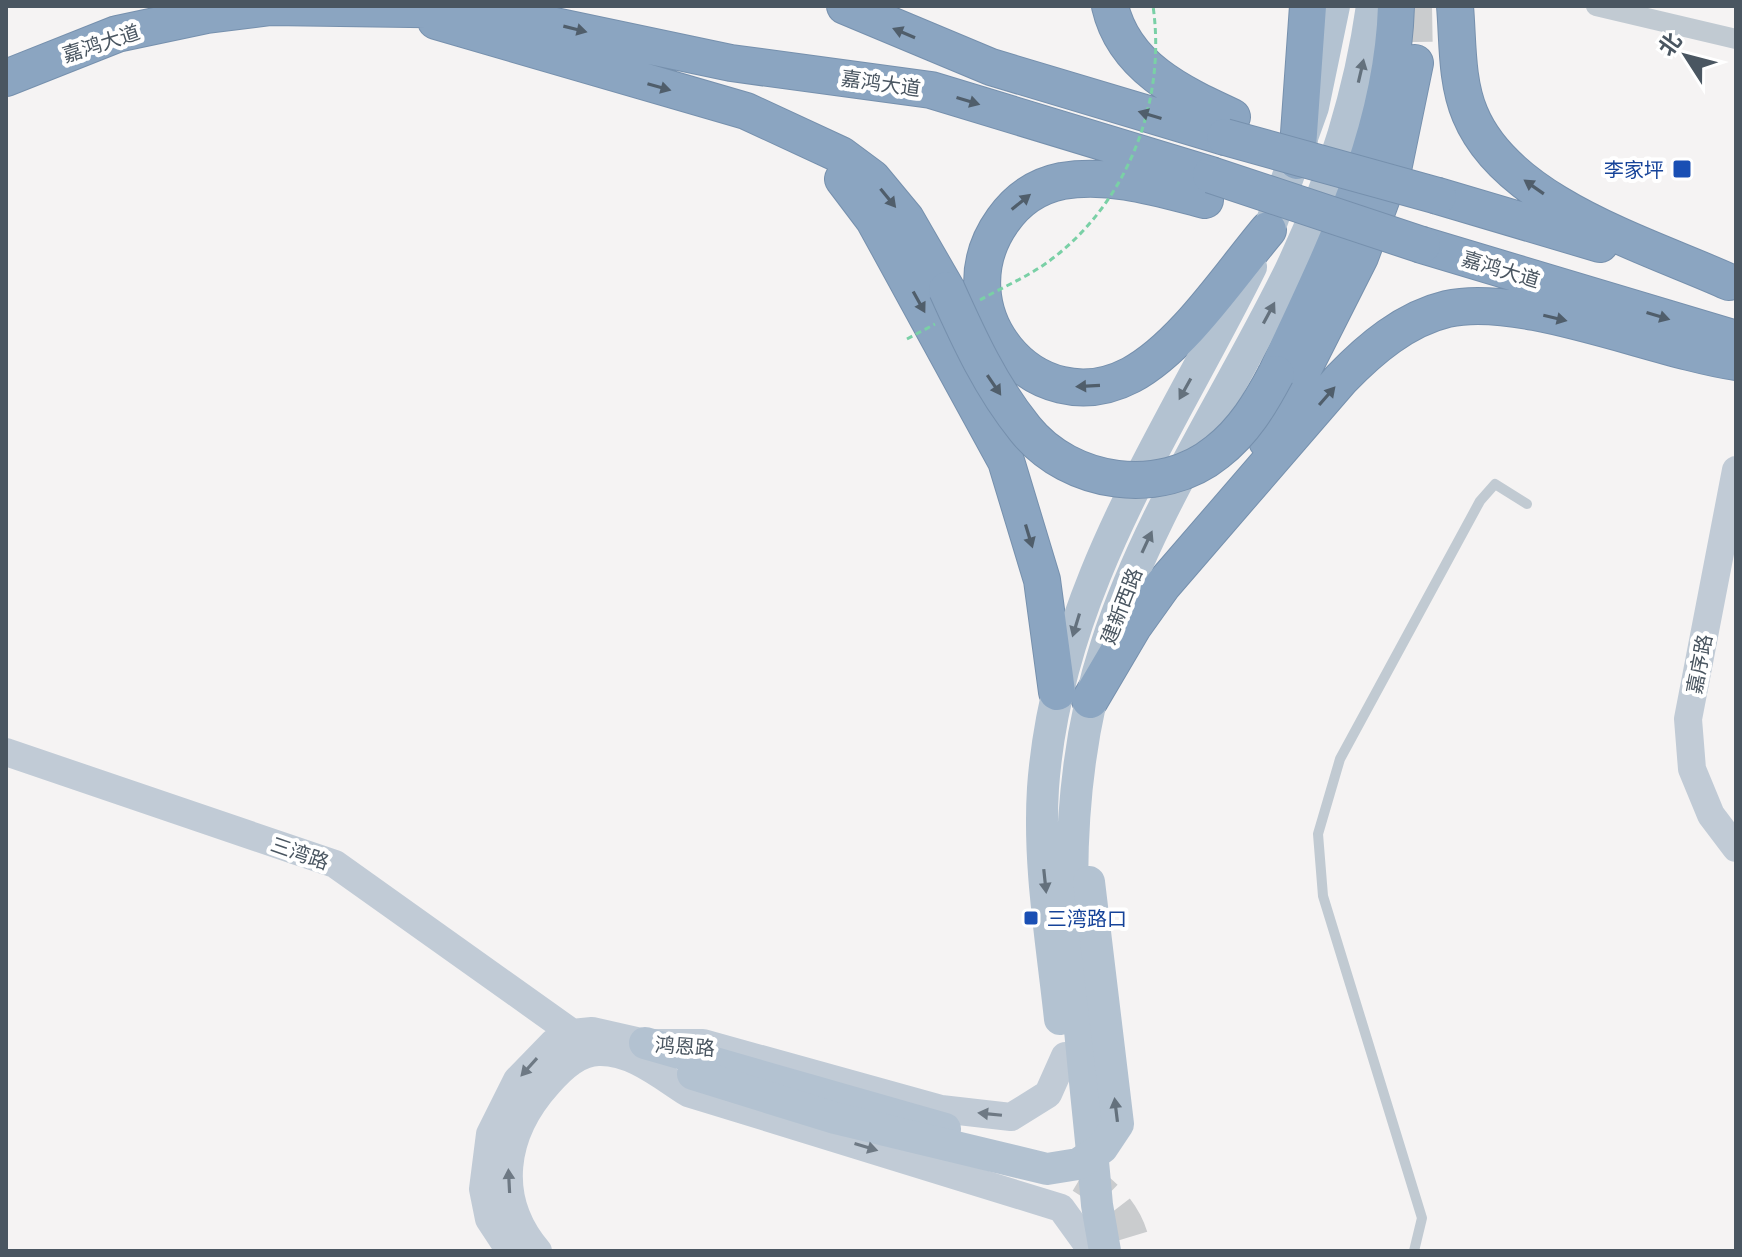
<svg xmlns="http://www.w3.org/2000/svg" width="1742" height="1257" viewBox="0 0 1742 1257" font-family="Mulish,'Noto Sans SC',sans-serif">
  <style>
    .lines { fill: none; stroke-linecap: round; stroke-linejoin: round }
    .primary-tunnel { stroke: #caccce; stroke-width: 32; stroke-dasharray: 32 16; stroke-linecap: butt }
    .highway-tunnel { stroke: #caccce; stroke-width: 36; stroke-dasharray: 36 18; stroke-linecap: butt }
    .highway-casing { stroke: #7690ad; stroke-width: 38 }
    .lane { stroke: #c1cad2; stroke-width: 10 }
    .street { stroke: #c1cad2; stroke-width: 20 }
    .secondary { stroke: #c1cbd6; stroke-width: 28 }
    .primary { stroke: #b3c2d1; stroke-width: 32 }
    .highway { stroke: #8ba5c1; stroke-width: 36 }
    .highway-bridge-casing { stroke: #7690ad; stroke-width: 38; stroke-linecap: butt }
    .path-bridge { stroke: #7ad0a6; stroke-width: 3; stroke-dasharray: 6 4; stroke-linecap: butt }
    .primary-bridge { stroke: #b3c2d1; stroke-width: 32 }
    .highway-bridge { stroke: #8ba5c1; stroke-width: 36 }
    .oneway { fill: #505e6b }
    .oneway2 { fill: #64717d }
    .oneway3 { fill: #6e7984 }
    .transit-dot { fill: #1a4fb4; stroke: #fff; stroke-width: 3 }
    .labels { text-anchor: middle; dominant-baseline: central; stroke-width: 8; stroke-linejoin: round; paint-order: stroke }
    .street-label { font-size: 20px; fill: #4a5661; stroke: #fff }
    .transit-label { font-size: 20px; fill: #164399; stroke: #fff; text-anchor: end }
  </style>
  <rect width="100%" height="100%" fill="#f5f3f3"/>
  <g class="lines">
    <path class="primary-tunnel" d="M1081 1177C1109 1194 1131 1218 1135 1251"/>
    <path class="highway-tunnel" d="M1414 6 1415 63"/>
    <defs>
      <path id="highway" d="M845 6 991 67 1225 137
        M1110 6C1124 67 1180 93 1232 117
        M1455 6C1458 41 1456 81 1470 114 1507 204 1647 245 1729 282
        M436 21 746 111 841 155 872 178 906 219 947 290
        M6 78 117 34 207 15 271 7 479 10 731 63 931 90 1211 175
        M1297 161 1308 6
        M843 179 874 220 1006 461 1042 580 1057 692
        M1438 196 1600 244
        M1205 200C1158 188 1111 173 1062 181 1037 186 1017 200 1003 220 939 309 1034 426 1131 375 1183 347 1230 275 1268 230
        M1422 245 1736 339
        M1276 374C1330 256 1392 139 1396 6
        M1267 441 1360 257 1394 165 1415 63
        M1090 700 1133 627 1163 585 1341 379C1370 349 1405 319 1447 309 1522 292 1655 350 1736 362"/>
    </defs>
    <use href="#highway" class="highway-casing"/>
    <path class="lane" d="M1414 1251 1422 1218 1323 896 1318 834 1340 759 1480 501 1495 484 1527 504"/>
    <path class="street" d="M1596 6 1736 39"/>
    <path class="secondary" d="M1736 470 1688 719 1692 769 1711 815 1736 848
      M6 752 335 864 585 1042
      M510 1251 489 1219 483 1189 490 1134 517 1080 553 1043 572 1033 592 1031 645 1043H703L941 1109 1011 1117 1048 1094 1065 1056
      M538 1251C493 1198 503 1134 548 1084 560 1070 578 1052 599 1052 632 1051 661 1076 688 1093L1061 1208 1087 1244"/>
    <path class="primary" d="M1272 221 1313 107 1334 6
      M1060 1019C1052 943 1038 865 1043 788 1057 591 1166 438 1251 267
      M645 1043 945 1129
      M1105 1251 1097 1205C1081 1017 1046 829 1106 646 1149 512 1229 396 1290 271 1330 187 1359 98 1372 6"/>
    <use href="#highway" class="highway"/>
    <defs>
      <path id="highway-bridge" d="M1225 137 1438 196
        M1211 175 1422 245
        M947 290C969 339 991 387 1025 429 1070 485 1161 498 1217 452 1244 431 1260 404 1276 374"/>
    </defs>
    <use href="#highway-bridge" class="highway-bridge-casing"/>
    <path class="path-bridge" d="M980 300C1001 288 1025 278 1045 264 1126 207 1167 103 1153 6
      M907 339 935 324"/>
    <path class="primary-bridge" d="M693 1074 835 1118 1047 1169 1078 1164 1102 1148 1118 1124 1089 882"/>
    <use href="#highway-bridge" class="highway-bridge"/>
  </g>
  <defs><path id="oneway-solid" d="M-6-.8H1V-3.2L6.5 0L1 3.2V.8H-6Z" transform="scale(2)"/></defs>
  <g class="oneway">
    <use href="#oneway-solid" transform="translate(575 29) rotate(14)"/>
    <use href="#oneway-solid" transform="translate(904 33) rotate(-157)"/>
    <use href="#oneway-solid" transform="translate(659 87) rotate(16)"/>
    <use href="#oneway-solid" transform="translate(968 101) rotate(17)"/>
    <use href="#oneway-solid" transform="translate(1150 115) rotate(-163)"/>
    <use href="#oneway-solid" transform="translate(1534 187) rotate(-145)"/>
    <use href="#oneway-solid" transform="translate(888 198) rotate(51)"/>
    <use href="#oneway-solid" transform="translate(1021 202) rotate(-39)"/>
    <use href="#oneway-solid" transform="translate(919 302) rotate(61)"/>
    <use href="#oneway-solid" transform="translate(1658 316) rotate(17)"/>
    <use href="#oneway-solid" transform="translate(1555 318) rotate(13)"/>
    <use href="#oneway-solid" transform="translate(994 385) rotate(56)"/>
    <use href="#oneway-solid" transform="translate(1088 386) rotate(177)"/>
    <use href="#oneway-solid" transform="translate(1327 396) rotate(-49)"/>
    <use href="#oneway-solid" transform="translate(1029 536) rotate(73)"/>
  </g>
  <g class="oneway2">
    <use href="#oneway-solid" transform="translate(1361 71) rotate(-77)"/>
    <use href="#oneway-solid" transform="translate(1269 313) rotate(-62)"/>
    <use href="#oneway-solid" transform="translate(1185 389) rotate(119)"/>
    <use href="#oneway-solid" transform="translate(1147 542) rotate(-65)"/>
    <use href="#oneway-solid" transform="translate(1076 625) rotate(107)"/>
    <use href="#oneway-solid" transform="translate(1045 881) rotate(84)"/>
    <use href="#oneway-solid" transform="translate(1116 1110) rotate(-97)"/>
  </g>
  <g class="oneway3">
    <use href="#oneway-solid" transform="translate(529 1067) rotate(132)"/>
    <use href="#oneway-solid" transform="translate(990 1114) rotate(-174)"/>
    <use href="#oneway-solid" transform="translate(866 1147) rotate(17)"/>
    <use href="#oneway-solid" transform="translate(509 1181) rotate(-93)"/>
  </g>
  <g class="transit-dot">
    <rect x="1672" y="159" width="20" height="20" rx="4"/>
    <rect x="1023" y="910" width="16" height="16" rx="4"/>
  </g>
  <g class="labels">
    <g class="street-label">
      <text transform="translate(101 43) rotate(-18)">嘉鸿大道</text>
      <text transform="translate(881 83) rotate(8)">嘉鸿大道</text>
      <text transform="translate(1501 269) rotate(17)">嘉鸿大道</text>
      <text transform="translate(1121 606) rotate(-69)">建新西路</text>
      <text transform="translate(1699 664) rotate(-79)">嘉序路</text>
      <text transform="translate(300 853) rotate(19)">三湾路</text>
      <text transform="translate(685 1046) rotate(4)">鸿恩路</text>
    </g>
    <g class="transit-label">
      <text x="1664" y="169">李家坪</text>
      <text x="1047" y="918" text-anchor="start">三湾路口</text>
    </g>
  </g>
  <rect width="1742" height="1257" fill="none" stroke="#4a5661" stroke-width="16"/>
  <g transform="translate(1686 56) rotate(306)" stroke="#ffffff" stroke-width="6" paint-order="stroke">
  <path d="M0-6L14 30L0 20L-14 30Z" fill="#4a5661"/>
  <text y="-12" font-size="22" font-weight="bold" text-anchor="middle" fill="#4a5661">北</text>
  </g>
</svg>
